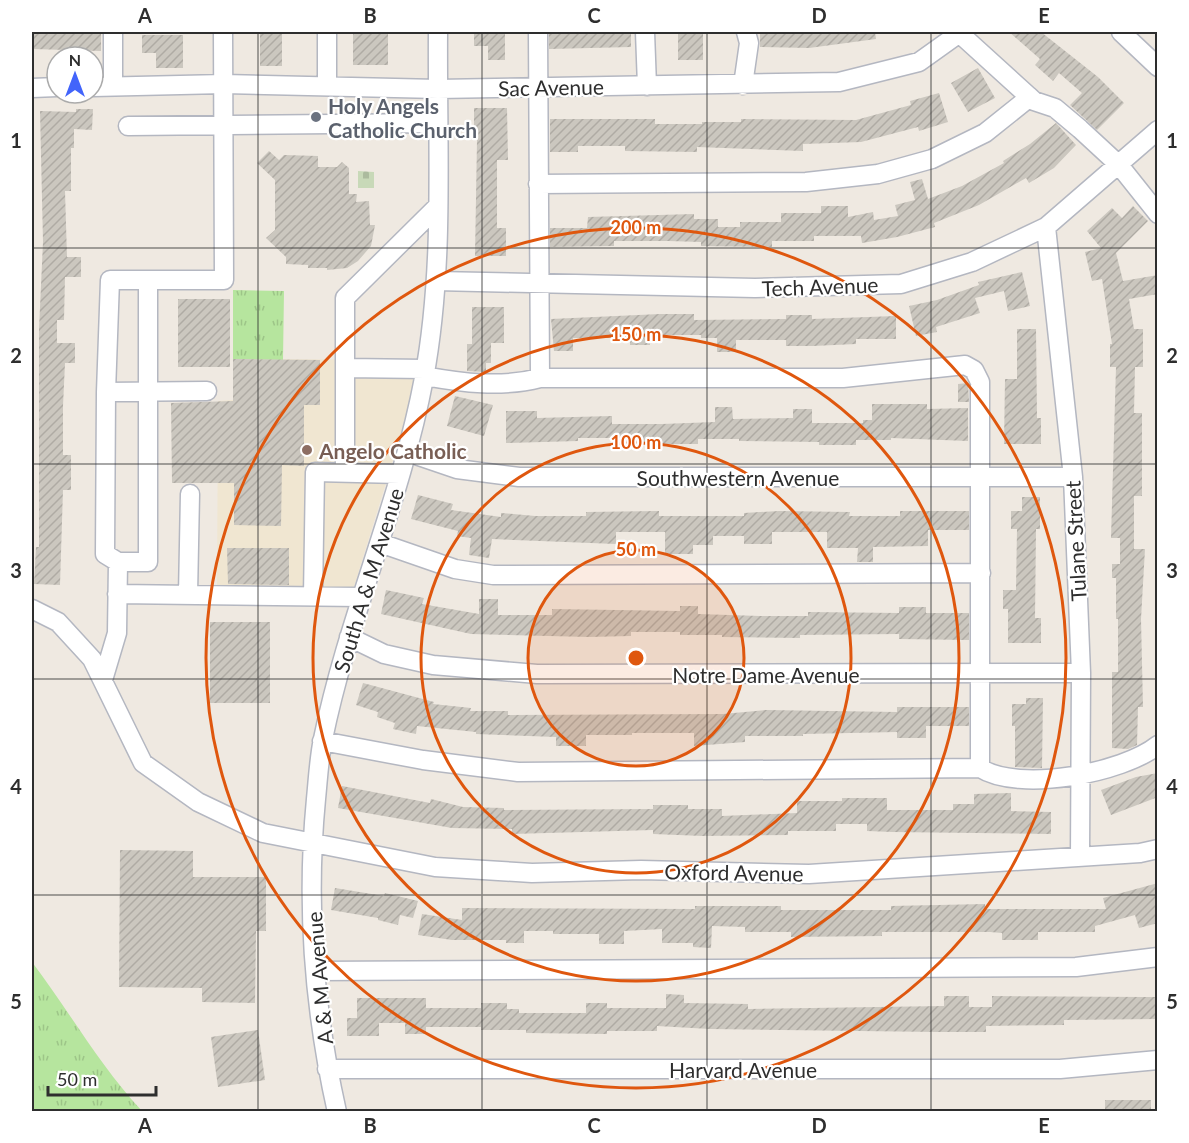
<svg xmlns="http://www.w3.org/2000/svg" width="1189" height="1143" viewBox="0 0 1189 1143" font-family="Lato,sans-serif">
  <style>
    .education { fill: #f0e6d1 }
    .cemetery { fill: url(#cemetery-stones) }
    .park { fill: url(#park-tufts) }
    .building { fill: url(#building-hatch) }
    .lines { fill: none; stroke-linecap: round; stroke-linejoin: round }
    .minor-casing { stroke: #b4b7c1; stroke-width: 21 }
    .minor { stroke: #fff; stroke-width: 18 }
    .grid { fill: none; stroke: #2e2e2e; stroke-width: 1.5; stroke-opacity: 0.55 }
    .ring { fill: none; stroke: #df570e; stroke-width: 3 }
    .worship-dot { fill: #6b7280; stroke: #fff; stroke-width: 2 }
    .education-dot { fill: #8d6e63; stroke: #fff; stroke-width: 2 }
    .labels { text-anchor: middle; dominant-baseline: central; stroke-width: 4.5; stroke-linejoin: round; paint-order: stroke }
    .street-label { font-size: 21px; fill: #2e2e2e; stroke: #fff }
    .worship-label { font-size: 21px; font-weight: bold; fill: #5b616d; stroke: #fff; text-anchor: start }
    .education-label { font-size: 21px; font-weight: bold; fill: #785e54; stroke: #fff; text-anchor: start }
    .centre { fill: #df570e; stroke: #fff; stroke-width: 3 }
    .ring-label { font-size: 18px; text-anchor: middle; font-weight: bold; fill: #df570e; stroke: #fff; stroke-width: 4.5; stroke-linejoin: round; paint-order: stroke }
    .neatline { fill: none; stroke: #2e2e2e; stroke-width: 2 }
    .grid-label { font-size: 20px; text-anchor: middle; font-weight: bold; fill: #2e2e2e }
  </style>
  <defs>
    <pattern id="cemetery-stones" width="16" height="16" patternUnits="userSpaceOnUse" patternTransform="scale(1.5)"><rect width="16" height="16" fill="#c8d9b8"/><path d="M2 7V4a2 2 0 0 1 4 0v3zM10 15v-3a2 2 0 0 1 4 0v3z" fill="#acbb9e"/></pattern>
    <pattern id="park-tufts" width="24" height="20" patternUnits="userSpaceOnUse" patternTransform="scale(1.5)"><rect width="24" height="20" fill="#b6e59e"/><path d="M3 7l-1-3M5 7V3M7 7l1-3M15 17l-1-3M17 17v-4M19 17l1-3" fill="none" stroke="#9dc588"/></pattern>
    <pattern id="building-hatch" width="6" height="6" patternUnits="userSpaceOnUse" patternTransform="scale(1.5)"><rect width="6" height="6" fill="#cbc7bf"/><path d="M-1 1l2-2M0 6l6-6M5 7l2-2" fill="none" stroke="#afaba4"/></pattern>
  </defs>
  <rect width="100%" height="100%" fill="#efe9e1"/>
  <path class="education" d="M233 359 418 360 405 421 353 590 217 588 218 401 233 400Z"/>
  <path class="cemetery" d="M358 171 374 172V188H358Z"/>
  <path class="park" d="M233 290 284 291 283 360 233 359Z
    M32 962C69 1011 100 1066 142 1111H32Z"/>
  <path class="building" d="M32 32H101V51L32 49Z
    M260 32H282V66H260Z
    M353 32H388V65H353Z
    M474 32H505V60H488V46H474Z
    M549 32H631V47L549 49Z
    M678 32H703V60H678Z
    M760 32H875L876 39 809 48 760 47Z
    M1009 32H1041L1098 77 1124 103 1097 130 1070 105 1082 93 1059 73 1053 81 1035 65 1040 59Z
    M142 35H183V68H156V53H142Z
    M978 68 995 98 968 112 951 83Z
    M939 93 948 122 919 131 918 127 861 142 803 144V151L697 147V152L625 151V146H578V152H550V119H655V124H702V122H741V119L856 120 911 105 910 101Z
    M474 108H507L508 160H497V228H506V256H475L477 140H474Z
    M76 109H93L92 130 74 129V148H71V191H65L67 257H81V277H65L64 320H57V343H75V363H65L63 406V455H71V490H63L60 585 34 584 36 547H39V329L43 242 40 111 76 112Z
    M1056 123 1076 145 1054 168 1029 183 1026 178 979 205 934 223 935 227 897 237 862 243 861 236H814V241H772V247L701 246V242L668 241H614V246L550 247V228H587L588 217 694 214V219H718V227H740V222H781V213H821V206H848V217L873 212 874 220 898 216 895 205 915 200 910 182 922 179 928 199 962 186 1004 163 1003 161 1030 144Z
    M269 151 279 160 284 155 318 156V167H337L342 162 349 168V194H357L356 202 369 201 370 225H375L371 246 358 261 347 268 327 270V268H308V265L286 264V257L266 238 275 230V180L257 163Z
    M1133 206 1148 221 1116 253 1123 281 1158 275V294L1129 299 1134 329H1143V367H1135L1134 413H1142V496H1134V549H1145L1141 619 1143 707H1138L1137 745 1128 749 1112 748V672H1118V619H1116V578H1112V564H1120V538H1111L1116 367H1110V344H1112L1102 279 1092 281 1085 252 1101 248 1087 231 1112 208 1122 218Z
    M1022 272 1030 306 1008 311 1004 291 975 298 980 313 936 327 937 332 916 336 909 306 937 300 979 285 978 282Z
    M178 299H230V367H178Z
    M472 307H504V343H491V363H486V372L467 371V344H472Z
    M660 314H694V320L786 319V315H812V319L896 316V339H856V344L813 346H786V340H736V352H717V338H701V335H650V345H630V338H573V351H554L551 319Z
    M1017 329H1036L1037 418H1041V444H1004L1005 379H1017Z
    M233 359 320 360V405H304V466L282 465 281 526 234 525V483H172L171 403 233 401Z
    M968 383 969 402H958V384Z
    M455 396 493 405 484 436 447 426Z
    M872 404H927V409L968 408V441L891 438V440H856V445H819V442L739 441V439H698V444H620V438H578V441L506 443V411H537V418L612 416V424H662L715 422V407H732L733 419 793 418V409H812V423H863V420H872Z
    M418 495 453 504 451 510 501 517V513L535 516H586V512L659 511V516H744V513L779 511 850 512 849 516H900V511H969V530H928V546L873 547V562H857L858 548H827V532H772V544H744V536H713V545H693V554H665V532H616V544L492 539 489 558 469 555 471 538 457 536 458 531 411 519Z
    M1022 497H1040V529H1036L1035 618H1041V643H1008V609H1003V590H1016L1017 529H1011V511H1022Z
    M227 548H289V585L228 584Z
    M386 590 424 598 422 604 479 614V599H498V615H552V609L680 611V606H698V614L760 616H808V612L899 613V607H926V613H969V640L899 639V634L800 635V638L722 637V635H680V632H631V636L589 637 471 634 381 614Z
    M210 622H270V703H210Z
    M363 683 434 702 433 704 471 708 470 711H508V715L723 714 766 710 897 712V707H969V726H926V738H897V732L803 734V736H745V742L694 746V733H632V735H586V746H556V737L476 734V732L417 726 416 734 393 729 395 723 377 717 378 712 356 705Z
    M1026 698H1043L1042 768 1015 767V726H1012V704H1026Z
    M1158 773V797L1111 815 1101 790 1136 777Z
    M342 786 430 803 431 799 463 807 504 808V810L653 809V805H688V809H722V816L797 813V801H842V798H887V810H953V804H974V794L1011 793V811L1051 812V834L892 832 867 831V824H836V831H788V835L703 836 653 834V830L512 834V829L452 828 338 808Z
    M120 850 193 851V877H266V931H256L255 1003 202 1002V988L119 987Z
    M1158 883V923L1139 928 1135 915 1095 926V932H1038V940H1002V933L990 932H882V936L791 937V932H745V927L712 926 711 948 693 947V943H662V929L624 931V944H599V934H553V931H524V943H506V940H452L418 935 422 914 462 920V908L695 909V906H781V910H891V906L985 904V909H1106L1103 898Z
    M335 888 384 896 385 893 418 901 413 918 400 915 398 925 378 920V918L331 910Z
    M666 994 684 995V1003L748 1004V1009L944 1006V996H969V1007H992V996L1145 997H1158V1019L1064 1020V1025L986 1026V1032H937L710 1029 657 1026V1031H607V1034L526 1033V1030H481V1027H426V1034H405V1023H379V1036H347V1018H357V998H426V1008H481V1003H507V1009H519V1013H586V1003H607V1008H666Z
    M258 1030 265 1080 218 1087 211 1037Z
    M1105 1100H1151V1112H1105Z"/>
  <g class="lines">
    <defs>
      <path id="minor" d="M327 32V86
        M538 32 540 378
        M645 32 647 86
        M958 32 1034 101 1055 108 1080 129 1119 165 1158 214
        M1121 32 1158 67
        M743 85 749 43 746 32
        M113 86V32
        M93 87 224 84 438 89 839 82 919 62 961 32
        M32 88 57 87
        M128 126 438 123
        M538 184 806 182 878 174 932 159 985 133 1030 97
        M1046 227 1073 477 1081 673 1080 857
        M436 281 755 288 901 284 972 262 1046 227 1158 130
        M346 368 425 369
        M424 376C463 383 501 388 540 378H843L965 365 974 370 980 382V768
        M207 391 106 392 110 280H224L223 32
        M106 392 105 554 118 562
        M407 452 457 469 519 477H1073
        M345 473V298L437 207
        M380 543 455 569 493 575 981 573
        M117 594 361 597
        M188 595 190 494
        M313 596 315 472 400 474
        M32 609 58 622 92 659 143 763 198 802 263 833 435 867 532 873 641 870 809 874 1140 853 1158 849
        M349 637 384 654 433 665 537 674 1081 673
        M103 680 117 633 118 562H148V280
        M322 741 423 760 518 772 980 768C1019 793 1123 773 1158 745
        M316 971 1076 967 1158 957
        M327 1069H1060L1158 1060
        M337 1112C314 1010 306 903 316 799 318 779 319 758 323 739 348 616 401 501 424 378 445 265 437 146 438 32"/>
    </defs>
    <use href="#minor" class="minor-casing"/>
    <use href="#minor" class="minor"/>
  </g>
  <path class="grid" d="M258 32V1112M482 32V1112M707 32V1112M931 32V1112M32 248H1158M32 464H1158M32 679H1158M32 895H1158"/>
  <circle cx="636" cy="658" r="108" fill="#df570e" fill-opacity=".12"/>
  <g class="ring">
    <circle cx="636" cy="658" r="108"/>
    <circle cx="636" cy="658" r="215"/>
    <circle cx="636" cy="658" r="323"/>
    <circle cx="636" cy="658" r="430"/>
  </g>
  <circle class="worship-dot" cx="316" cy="117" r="6"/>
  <circle class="education-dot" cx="307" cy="450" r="6"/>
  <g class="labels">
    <g class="street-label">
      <text transform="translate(551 87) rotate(-1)">Sac Avenue</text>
      <text transform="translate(820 286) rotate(-2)">Tech Avenue</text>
      <text x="738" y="477">Southwestern Avenue</text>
      <text transform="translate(1075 541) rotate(-93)">Tulane Street</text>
      <text transform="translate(368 580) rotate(-73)">South A &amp; M Avenue</text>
      <text x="766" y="674">Notre Dame Avenue</text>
      <text transform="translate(734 872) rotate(1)">Oxford Avenue</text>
      <text transform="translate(319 978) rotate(-95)">A &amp; M Avenue</text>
      <text x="743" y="1069">Harvard Avenue</text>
    </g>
    <g class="worship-label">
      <text x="328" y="105">Holy Angels<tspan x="328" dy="24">Catholic Church</tspan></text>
    </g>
    <g class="education-label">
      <text x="319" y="450">Angelo Catholic</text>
    </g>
  </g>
  <circle cx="636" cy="658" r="9" class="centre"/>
  <g class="ring-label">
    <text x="636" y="234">200 m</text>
    <text x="636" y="341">150 m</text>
    <text x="636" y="449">100 m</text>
    <text x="636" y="556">50 m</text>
  </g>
  <rect width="1189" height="1143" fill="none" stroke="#ffffff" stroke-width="66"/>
  <g transform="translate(75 75)"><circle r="28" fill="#ffffff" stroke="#ababab" stroke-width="1.5"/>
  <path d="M0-4.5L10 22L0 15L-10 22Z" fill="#4264fb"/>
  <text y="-9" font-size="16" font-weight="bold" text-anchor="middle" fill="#2e2e2e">N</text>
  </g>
  <path d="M48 1086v9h108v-9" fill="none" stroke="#2e2e2e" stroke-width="3"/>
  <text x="57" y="1086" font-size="18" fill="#2e2e2e" stroke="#ffffff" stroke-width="4.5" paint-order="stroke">50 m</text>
  <rect x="33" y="33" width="1123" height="1077" class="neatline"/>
  <g class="grid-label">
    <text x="145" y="23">A</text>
    <text x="370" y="23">B</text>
    <text x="594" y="23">C</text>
    <text x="819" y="23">D</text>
    <text x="1044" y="23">E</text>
    <text x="16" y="148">1</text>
    <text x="1172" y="148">1</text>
    <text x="16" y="363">2</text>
    <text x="1172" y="363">2</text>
    <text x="16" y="578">3</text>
    <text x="1172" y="578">3</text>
    <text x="16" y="794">4</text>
    <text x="1172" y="794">4</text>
    <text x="16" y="1009">5</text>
    <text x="1172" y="1009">5</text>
    <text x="145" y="1133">A</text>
    <text x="370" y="1133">B</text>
    <text x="594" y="1133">C</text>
    <text x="819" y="1133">D</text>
    <text x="1044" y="1133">E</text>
  </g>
</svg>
